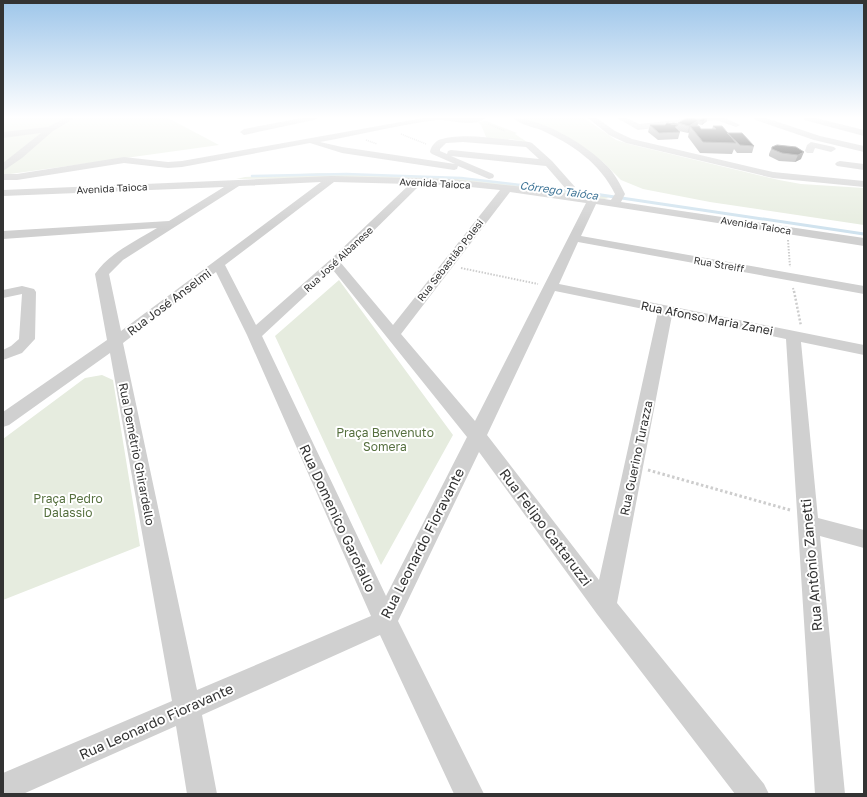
<svg xmlns="http://www.w3.org/2000/svg" width="867" height="797" viewBox="0 0 867 797" font-family="'Golos Text',sans-serif">
  <style>
    .green { fill: #e6ecdf }
    .lines { fill: none; stroke-linecap: round; stroke-linejoin: round }
    .stream-far1 { stroke: #cfe2ee; stroke-width: 2.5 }
    .stream { stroke: #cfe2ee; stroke-width: 3 }
    .path-far3 { stroke: #cdcdcd; stroke-width: 1.5; stroke-dasharray: 1 1; stroke-linecap: butt }
    .path-far2 { stroke: #cdcdcd; stroke-width: 2; stroke-dasharray: 1.5 1.5; stroke-linecap: butt }
    .path-far1 { stroke: #cdcdcd; stroke-width: 2.5; stroke-dasharray: 2 2; stroke-linecap: butt }
    .path { stroke: #cdcdcd; stroke-width: 3; stroke-dasharray: 2.5 2.5; stroke-linecap: butt }
    .minor { fill: #d0d0d0; fill-rule: evenodd }
    .wall { fill: #8c8c8c }
    .shaded-wall { fill: #5f5f5f }
    .building { fill: #1a1a1a; stroke: #5f5f5f }
    .labels { text-anchor: middle; dominant-baseline: central; stroke-width: 4; stroke-linejoin: round; paint-order: stroke }
    .far-street-label { font-size: 10px; fill: #333; stroke: #fff }
    .far-water-label { font-size: 11px; font-style: italic; fill: #3f7597; stroke: #fff }
    .street-label { font-size: 12px; fill: #333; stroke: #fff }
    .park-label { font-size: 12px; fill: #56703f; stroke: #fff }
    .near-street-label { font-size: 14px; fill: #333; stroke: #fff }
  </style>
  <rect width="100%" height="100%" fill="#fff"/>
  <path class="green" d="M3 118H168L219 145 3 175Z
    M522 118H584L616 140 629 144 779 180 801 184 864 188V225L710 202 643 189 621 180 603 162 561 133Z
    M486 121 517 133 515 134 527 142 523 143V141L509 139 507 141 487 139 481 125 478 122Z
    M319 173C397 175 475 178 552 188 567 190 597 192 609 198L604 199 524 188 365 178 236 179 245 177Z
    M339 280 453 435 381 565 275 336Z
    M102 375 113 380 140 546 3 600V439L85 378Z"/>
  <g class="lines">
    <path class="stream-far1" d="M252 176 346 174 461 178 595 194"/>
    <path class="stream" d="M588 193 864 234"/>
    <path class="path-far3" d="M488 124 505 131
      M401 134 426 144
      M366 140 377 144"/>
    <path class="path-far2" d="M788 240 790 267
      M461 268 538 284
      M793 288 794 292"/>
    <path class="path-far1" d="M794 291 801 326"/>
    <path class="path" d="M648 470 790 510"/>
    <path class="minor" d="M65 118H75L53 131 22 158 3 171V163L41 133 3 138V132L48 127Z
      M302 118H318L314 120 244 135 240 132 244 129Z
      M423 118H485C475 128 450 119 437 120 398 125 359 135 320 142L342 147 455 164 432 154 430 152C431 146 436 140 442 139 463 132 506 140 529 142L532 143 552 161 575 187 574 189H566L546 166 451 156 493 174 494 176 493 178 489 179 458 166 457 169 454 170 342 153 310 143 182 167 168 168 124 163 17 180H3V174H17L124 157 168 162 182 161ZM463 142 526 147 539 159 451 150 448 151 447 154 440 151V149L446 143Z
      M513 118C542 118 587 145 607 166 615 174 620 184 625 194L621 202 864 238V246L596 204 581 236 864 286V294L578 242 559 284 864 345V355L801 342 818 518 864 530V548L820 536 845 794H815L786 339 672 315 617 603 764 784 769 794H735L597 614 479 452 398 621 484 794H454L380 635 202 715 217 794H187L176 726 23 794H3V773L172 701 110 353 9 425 3 427V412L107 340 95 274C109 253 136 241 157 228L3 239V231L169 221 224 187 3 196V190L332 176 450 179 524 187 611 200 615 194C600 163 572 144 541 130 533 127 519 124 513 118ZM321 182 121 331 109 274 123 260 239 186ZM334 182 410 184 330 260 256 325 225 265ZM421 184 450 185 500 190 393 325 341 263ZM510 192 586 203 475 421 401 334ZM333 270 467 437 386 596 262 336ZM216 272 247 335 371 616 197 690 123 343ZM555 291 658 312 599 580 487 435Z
      M588 118H597L615 131 632 139 773 172 864 181V187L773 178 626 143 609 135Z
      M617 118H627L639 124 694 118H725L740 125 736 127 716 120 638 130Z
      M754 118H766L820 136 864 146V152L814 140 755 120Z
      M803 118H816L864 130V136L804 120Z
      M811 142 834 147 836 149 831 152 815 148 813 153H807L805 151 807 145Z
      M840 161 864 164V170L837 166 835 164 837 162Z
      M22 286 34 289 36 292 35 339 22 353 3 360V350L11 346 19 339 22 294 3 298V290Z"/>
  </g>
  <path class="wall" d="M687 118 707 121 702 125 698 124 697 126 701 129H712L713 126 754 146 752 153H737L734 149 732 154 700 153 688 137 689 132 688 133 679 131 680 132 678 139 658 140 648 132 650 125H665L671 124H678V123Z
    M772 147H796L801 159 795 162 779 161 769 156V154Z"/>
  <path class="shaded-wall" d="M707 118V121L702 125 703 122Z
    M699 120 697 127 690 126 689 132 688 133 689 126Z
    M804 152 801 159 795 162 798 155Z"/>
  <path class="building" d="M687 118H690L699 120 689 126 678 123Z
    M705 118H707L703 122 699 121V120H698Z
    M667 123 678 125 675 127 680 132 659 133 650 125H665Z
    M673 123 678 124V125L671 124Z
    M690 126H699L701 129H716L713 126H722L736 143 703 142Z
    M727 133H742L754 146 740 145Z
    M777 145 796 147 804 152 798 155 782 153 772 149V147Z"/>
  <linearGradient id="sky" x2="0" y2="1"><stop stop-color="#9ec6ea"/><stop offset="0.51" stop-color="#fff"/><stop offset="1" stop-color="#fff" stop-opacity="0"/></linearGradient>
  <rect width="867" height="230" fill="url(#sky)"/>
  <g class="labels">
    <g class="far-street-label">
      <text transform="translate(435 183) rotate(3)">Avenida Taioca</text>
      <text transform="translate(112 188) rotate(-3)">Avenida Taioca</text>
      <text transform="translate(756 225) rotate(9)">Avenida Taioca</text>
      <text transform="translate(338 259) rotate(-43)">Rua José Albanese</text>
      <text transform="translate(450 260) rotate(-52)">Rua Sebastião Polesi</text>
      <text transform="translate(719 264) rotate(10)">Rua Streiff</text>
    </g>
    <g class="far-water-label">
      <text transform="translate(559 190) rotate(8)">Córrego Taióca</text>
    </g>
    <g class="street-label">
      <text transform="translate(169 302) rotate(-37)">Rua José Anselmi</text>
      <text transform="translate(707 318) rotate(11)">Rua Afonso Maria Zanei</text>
      <text transform="translate(137 454) rotate(79)">Rua Demétrio Ghirardello</text>
      <text transform="translate(636 458) rotate(-78)">Rua Guerino Turazza</text>
    </g>
    <g class="park-label">
      <text x="385" y="432">Praça Benvenuto<tspan x="385" dy="14">Somera</tspan></text>
      <text x="68" y="498">Praça Pedro<tspan x="68" dy="14">Dalassio</tspan></text>
    </g>
    <g class="near-street-label">
      <text transform="translate(338 518) rotate(65)">Rua Domenico Garofallo</text>
      <text transform="translate(546 527) rotate(53)">Rua Felipo Cattaruzzi</text>
      <text transform="translate(422 543) rotate(-63)">Rua Leonardo Fioravante</text>
      <text transform="translate(811 565) rotate(-95)">Rua Antônio Zanetti</text>
      <text transform="translate(156 721) rotate(-24)">Rua Leonardo Fioravante</text>
    </g>
  </g>
  <rect width="867" height="797" fill="none" stroke="#333333" stroke-width="8"/>
</svg>
